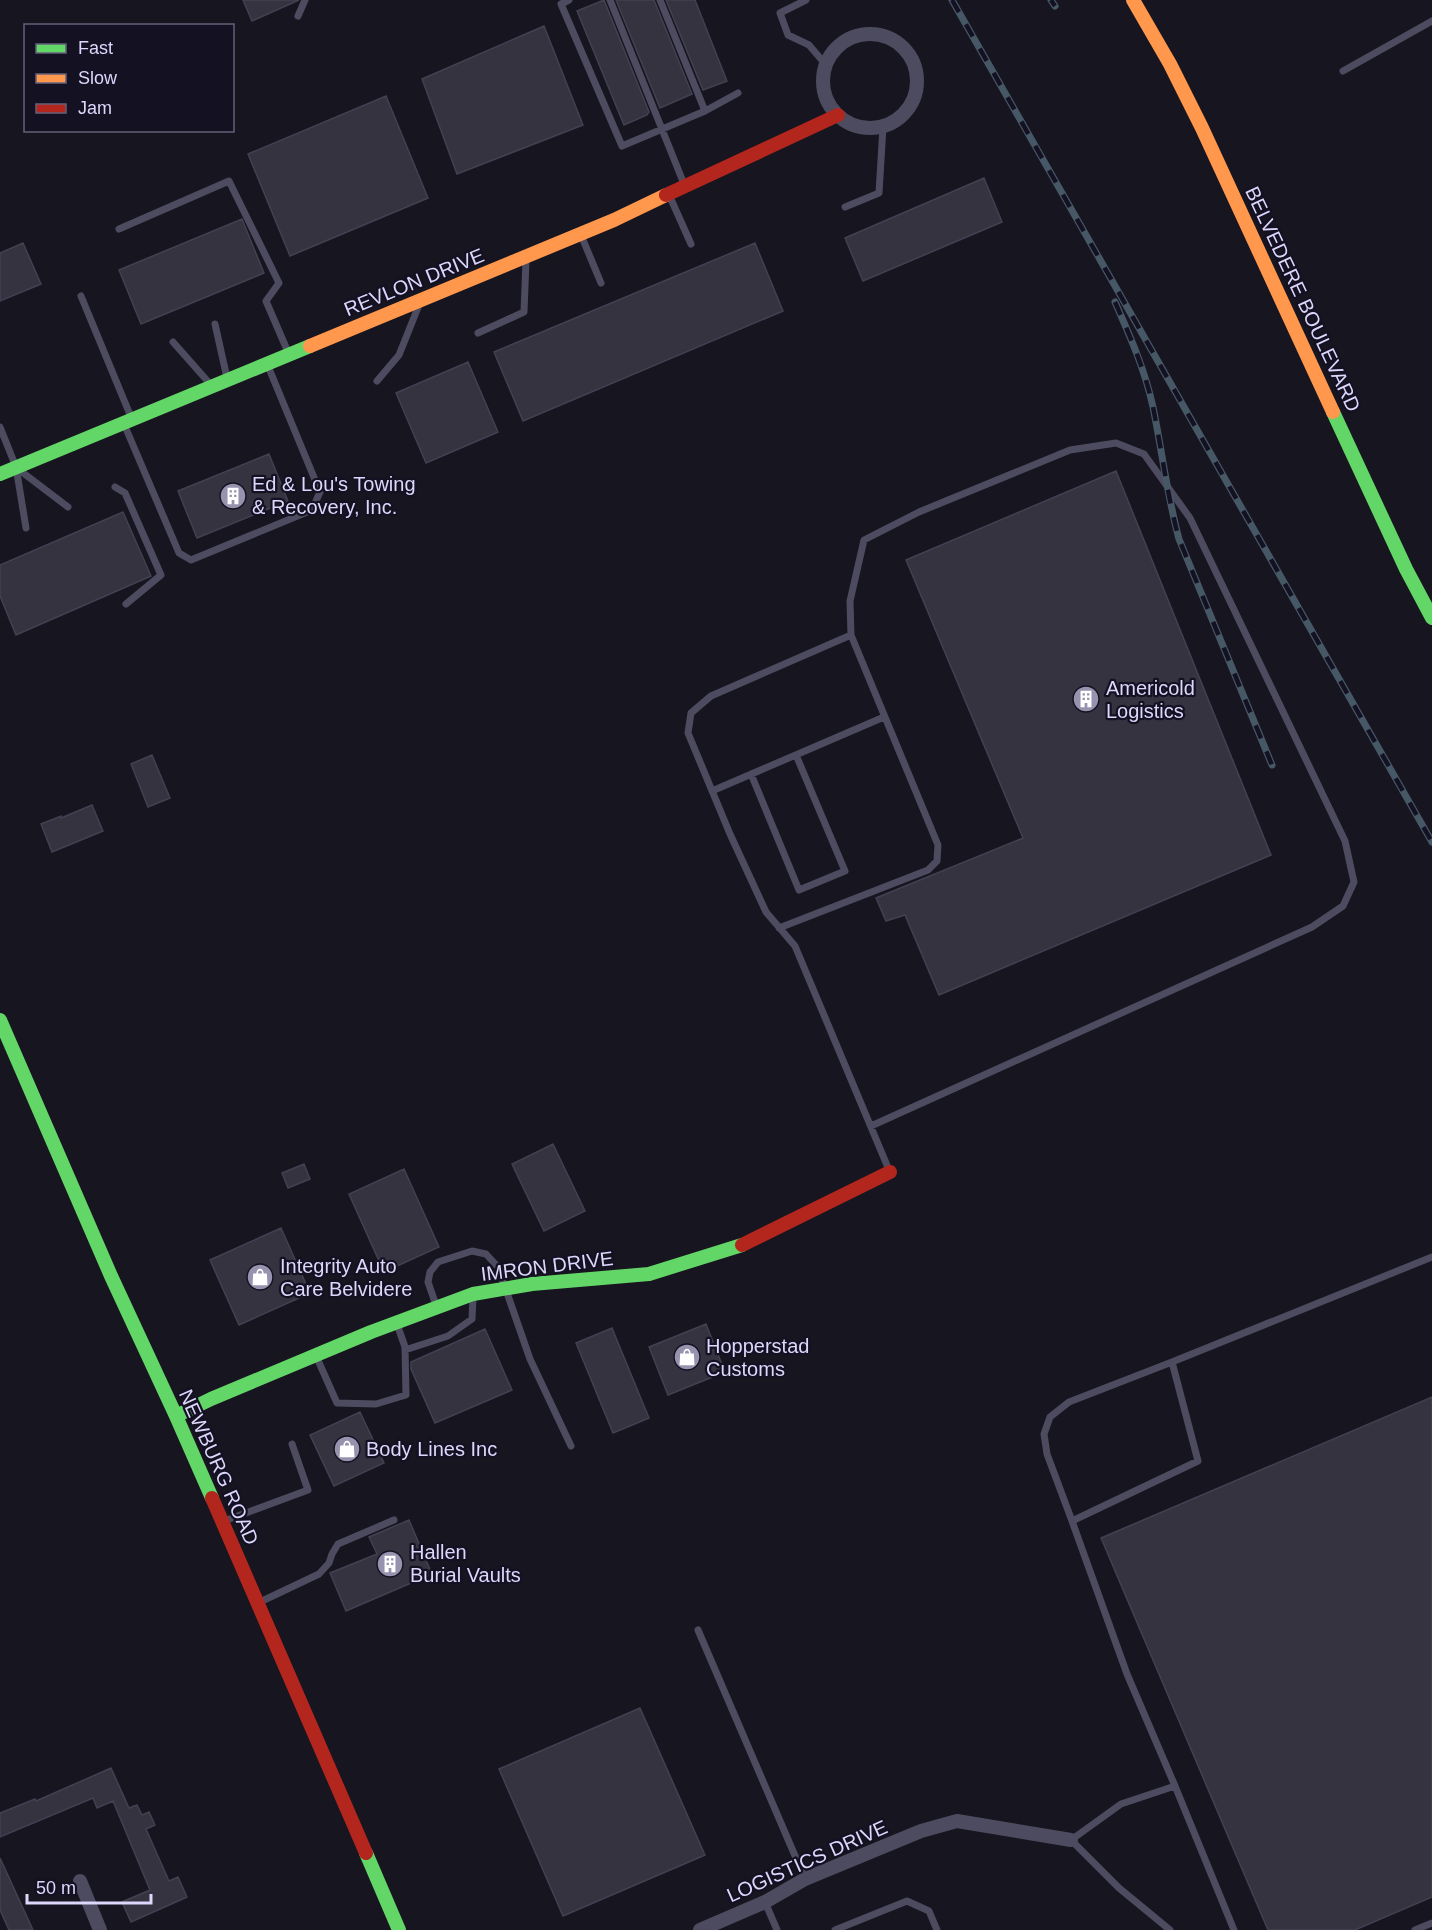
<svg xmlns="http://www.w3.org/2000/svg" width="1432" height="1930" viewBox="0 0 1432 1930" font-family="Arial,sans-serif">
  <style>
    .building { fill: #363341; stroke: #434052; stroke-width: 1.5 }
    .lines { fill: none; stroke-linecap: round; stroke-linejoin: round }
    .lane { stroke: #4d4b5f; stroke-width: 7 }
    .street { stroke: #4d4b5f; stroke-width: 14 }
    .fast { stroke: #63d668; stroke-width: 14 }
    .slow { stroke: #ff974d; stroke-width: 14 }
    .jam { stroke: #b3261e; stroke-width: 14 }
    .rail-casing { stroke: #465766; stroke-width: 7 }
    .rail { stroke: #141123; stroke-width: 4.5; stroke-dasharray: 14; stroke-linecap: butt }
    .labels { text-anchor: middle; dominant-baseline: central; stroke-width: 4.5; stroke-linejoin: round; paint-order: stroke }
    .street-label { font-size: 20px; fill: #dcd7fb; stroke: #141123 }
    .poi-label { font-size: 20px; fill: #dcd7fb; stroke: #141123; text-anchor: start }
  </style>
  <rect width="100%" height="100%" fill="#17151f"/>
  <path class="building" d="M243 0H299L252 21Z
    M604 0 649 112 647 115 624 125 577 11Z
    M616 0H654L692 94 660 108Z
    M666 0H695L727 81 703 90Z
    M544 26 583 125 457 174 422 79Z
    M386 96 428 198 290 256 248 154Z
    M984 178 1002 222 863 281 845 238Z
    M242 219 264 273 141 324 119 270Z
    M23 243 41 284 0 301V253Z
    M755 243 783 311 523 421 494 352Z
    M468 362 498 432 426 463 396 393Z
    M269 454 288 501 197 538 178 491Z
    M1116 471 1271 855 939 995 905 915 886 921 876 898 1023 838 906 560Z
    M123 512 151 576 16 635 0 596V565Z
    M152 755 170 798 148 807 131 764Z
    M92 805 103 831 52 852 41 824 61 816V818Z
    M553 1144 585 1211 544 1231 512 1164Z
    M304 1164 310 1179 288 1188 282 1173Z
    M404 1169 439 1247 384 1272 349 1194Z
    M281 1228 310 1293 239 1325 210 1260Z
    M706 1324 725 1372 668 1395 649 1347Z
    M612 1328 649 1418 613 1433 576 1343Z
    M485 1329 512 1390 435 1423 411 1369V1362Z
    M1432 1397V1897L1355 1930H1268L1101 1538Z
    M360 1412 384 1463 334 1486 310 1435Z
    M409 1520 432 1574 346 1611 330 1573 377 1554 369 1537Z
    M640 1708 705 1855 563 1916 499 1769Z
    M111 1768 129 1808 137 1805 142 1815 149 1812 155 1825 146 1829 169 1881 178 1877 187 1897 131 1922 122 1902 150 1890 113 1801 97 1808 93 1798 0 1837V1813L35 1799 36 1801Z
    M0 1858 33 1930H9L0 1910Z"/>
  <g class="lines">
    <path class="lane" d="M569 0 561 4 622 146 705 111 660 0
      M610 0 684 184
      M806 0 780 13 788 35 809 45 826 65
      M298 16 305 0
      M1343 71 1432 21
      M705 111 738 93
      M670 197 691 244
      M845 207 879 193 883 127
      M119 229 229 181 279 283 266 301 288 352
      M581 235 601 283
      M81 296 131 417
      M215 324 227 378
      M478 333 524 312 526 260
      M173 342 211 385
      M377 381 399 355 419 305
      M124 424 179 553 191 560 312 510 320 492 268 366
      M0 427 16 467 26 528
      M18 469 68 507
      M115 487 125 493 161 575 126 604
      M851 635 850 601 864 540 919 512 1070 450 1116 443 1144 454 1190 518 1345 841 1354 882 1343 906 1312 927 871 1126
      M751 774 799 890 845 871 796 755
      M712 791 884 717
      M779 928 928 870 937 861 938 845 851 635 711 696 691 713 688 733 730 834 766 912 795 946 889 1170
      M436 1305 428 1282 430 1272 438 1262 472 1251 486 1254 498 1267 530 1359 571 1446
      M405 1350 448 1336 472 1319 473 1297
      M317 1358 337 1403 376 1404 406 1395 405 1347 397 1324
      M224 1521 308 1490 292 1444
      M1072 1521 1047 1454 1044 1434 1050 1417 1069 1402 1172 1362
      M260 1602 319 1574 329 1563 332 1554 338 1544 394 1520
      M698 1630 805 1879
      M1175 1786 1234 1930
      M765 1902 777 1930
      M835 1930 907 1901 929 1911 937 1930
      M1170 1930 1119 1888 1071 1840 1121 1804 1175 1786 1127 1674 1072 1521 1198 1461 1172 1362 1432 1257
      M1415 1930 1432 1923"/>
    <path class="street" d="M823 81a47 47 0 1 1 94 0a47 47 0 1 1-94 0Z
      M80 1881 100 1930
      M700 1930 765 1902 805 1879 921 1831 957 1821 1071 1840"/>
    <path class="fast" d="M1333 412 1406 569 1432 618
      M0 474 310 346
      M0 1020 111 1276 176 1416 212 1498
      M176 1416 211 1399 371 1332 473 1294 532 1284 649 1274 742 1245
      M366 1853 399 1930"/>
    <path class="slow" d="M1133 0 1170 64 1202 128 1333 412
      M310 346 614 220 666 195"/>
    <path class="jam" d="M666 195 838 115
      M742 1245 890 1172
      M212 1498 366 1853"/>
    <defs>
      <path id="rail" d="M952 0 1432 842
        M1051 0 1055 6
        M1115 302C1130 336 1145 370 1153 407 1162 451 1167 495 1179 539L1272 765"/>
    </defs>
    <use href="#rail" class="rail-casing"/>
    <use href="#rail" class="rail"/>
  </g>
  <defs>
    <symbol id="building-disc" viewBox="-11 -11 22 22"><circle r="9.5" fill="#9793ae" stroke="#141123"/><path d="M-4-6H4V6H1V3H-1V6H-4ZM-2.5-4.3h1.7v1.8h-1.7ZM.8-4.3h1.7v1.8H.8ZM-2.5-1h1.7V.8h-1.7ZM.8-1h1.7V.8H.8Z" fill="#fff"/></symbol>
    <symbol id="shop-disc" viewBox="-11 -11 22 22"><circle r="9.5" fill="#9793ae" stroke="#141123"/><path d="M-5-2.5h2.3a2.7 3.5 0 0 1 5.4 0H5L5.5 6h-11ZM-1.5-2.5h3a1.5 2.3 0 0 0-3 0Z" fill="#fff"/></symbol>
  </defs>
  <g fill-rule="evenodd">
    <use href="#building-disc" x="218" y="481" width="30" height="30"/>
    <use href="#building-disc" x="1071" y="684" width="30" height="30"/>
    <use href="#shop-disc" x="245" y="1262" width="30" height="30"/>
    <use href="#shop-disc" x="672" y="1342" width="30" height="30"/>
    <use href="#shop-disc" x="332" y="1434" width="30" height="30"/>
    <use href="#building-disc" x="375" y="1549" width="30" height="30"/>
  </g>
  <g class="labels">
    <g class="street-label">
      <text transform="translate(414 282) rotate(-22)">REVLON DRIVE</text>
      <text transform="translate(1303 299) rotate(65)">BELVEDERE BOULEVARD</text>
      <text transform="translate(547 1266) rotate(-7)">IMRON DRIVE</text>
      <text transform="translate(219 1467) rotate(66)">NEWBURG ROAD</text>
      <text transform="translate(807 1861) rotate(-24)">LOGISTICS DRIVE</text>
    </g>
    <g class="poi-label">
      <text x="252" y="484">Ed &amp; Lou's Towing<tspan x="252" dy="23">&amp; Recovery, Inc.</tspan></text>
      <text x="1106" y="688">Americold<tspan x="1106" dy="23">Logistics</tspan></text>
      <text x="280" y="1266">Integrity Auto<tspan x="280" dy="23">Care Belvidere</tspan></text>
      <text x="706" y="1346">Hopperstad<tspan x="706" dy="23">Customs</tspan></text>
      <text x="366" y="1449">Body Lines Inc</text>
      <text x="410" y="1552">Hallen<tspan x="410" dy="23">Burial Vaults</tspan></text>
    </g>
  </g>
  <rect x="24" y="24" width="210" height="108" fill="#141123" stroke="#646079" stroke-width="1.5"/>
  <rect x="36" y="44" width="30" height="9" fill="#63d668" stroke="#646079" stroke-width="1.5"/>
  <text x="78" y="54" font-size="18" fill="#dcd7fb">Fast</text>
  <rect x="36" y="74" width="30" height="9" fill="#ff974d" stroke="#646079" stroke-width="1.5"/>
  <text x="78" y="84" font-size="18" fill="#dcd7fb">Slow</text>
  <rect x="36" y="104" width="30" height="9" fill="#b3261e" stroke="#646079" stroke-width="1.5"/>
  <text x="78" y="114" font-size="18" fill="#dcd7fb">Jam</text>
  <path d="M27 1894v9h124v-9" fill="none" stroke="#dcd7fb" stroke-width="3"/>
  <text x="36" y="1894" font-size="18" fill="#dcd7fb" stroke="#141123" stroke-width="4.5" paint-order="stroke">50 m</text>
</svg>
